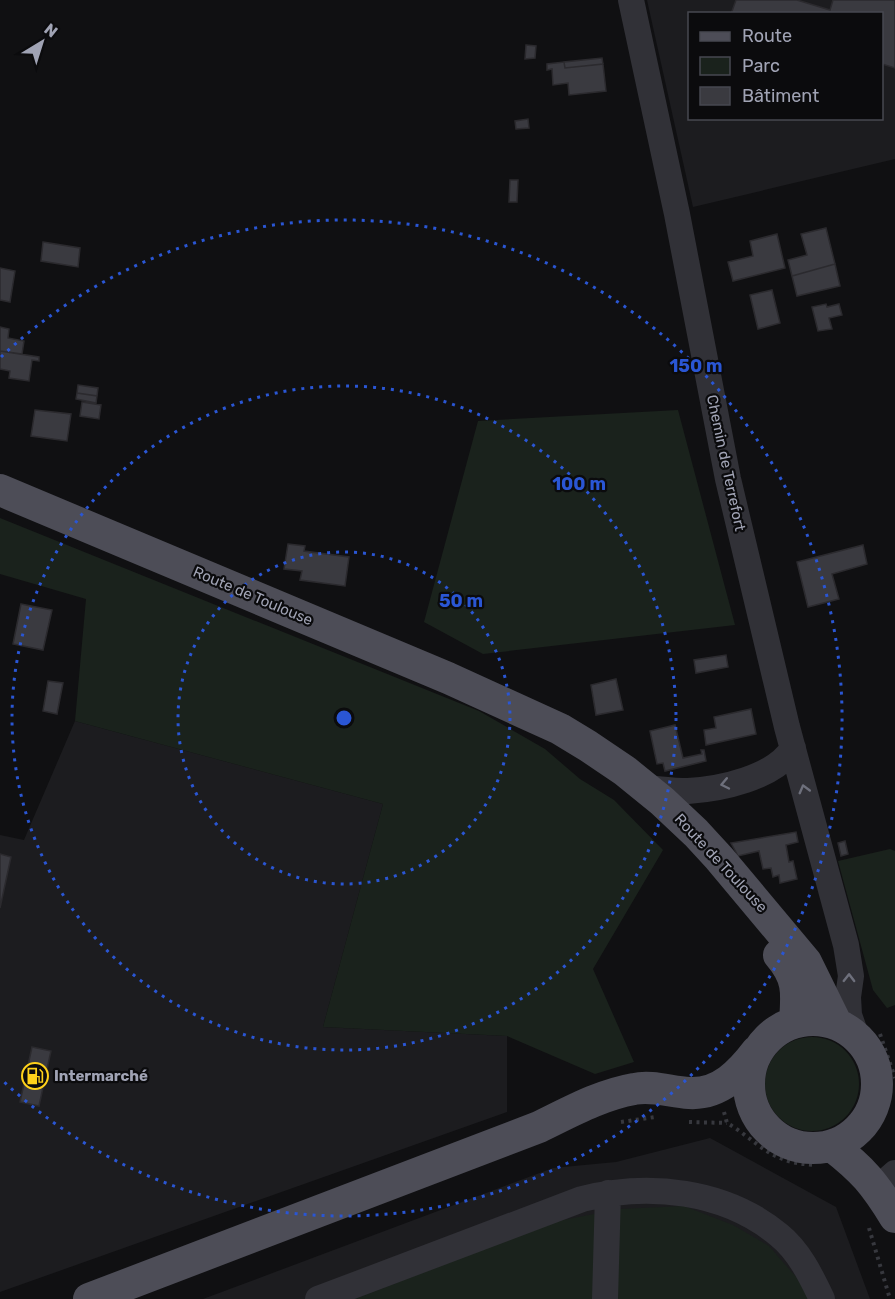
<svg xmlns="http://www.w3.org/2000/svg" width="895" height="1299" viewBox="0 0 895 1299" font-family="Rubik,sans-serif">
  <style>
    .built { fill: #1c1c1f; fill-rule: evenodd }
    .green { fill: #1a221c }
    .building { fill: #3a3a40; stroke: #2b2a2e; stroke-width: 1.5 }
    .lines { fill: none; stroke-linecap: round; stroke-linejoin: round }
    .path { stroke: #37383e; stroke-width: 4; stroke-dasharray: 3 4.5; stroke-linecap: butt }
    .minor { stroke: #313137; stroke-width: 26 }
    .major { stroke: #4d4d57; stroke-width: 32 }
    .oneway { stroke: #6e707c }
    .ring { fill: none; stroke: #2a56d4; stroke-width: 3; stroke-dasharray: 3 6 }
    .labels { text-anchor: middle; dominant-baseline: central; stroke-width: 4.5; stroke-linejoin: round; paint-order: stroke }
    .street-label { font-size: 15px; fill: #a0a3b4; stroke: #0b0b0d }
    .poi-label { font-size: 15px; font-weight: bold; fill: #a0a3b4; stroke: #0b0b0d; text-anchor: start }
    .centre { fill: #2a56d4; stroke: #0b0b0d; stroke-width: 3 }
    .ring-label { font-size: 18px; text-anchor: middle; font-weight: bold; fill: #2a56d4; stroke: #0b0b0d; stroke-width: 4.5; stroke-linejoin: round; paint-order: stroke }
  </style>
  <rect width="100%" height="100%" fill="#101012"/>
  <path class="built" d="M647 0H895V159L693 207ZM690 14H882V118H690Z
    M75 721 383 804 323 1027 507 1036V1112L0 1292V835L24 840Z
    M710 1138 836 1207 870 1299H203L553 1168 616 1162Z"/>
  <path class="green" d="M678 410 735 625 483 654 424 622 478 421Z
    M0 518 479 711 545 749 580 779 614 800 663 850 593 969 634 1062 595 1074 507 1036 323 1027 383 804 75 721 86 599 0 574Z
    M890 849 895 851V1005L887 1008 873 990 838 861Z
    M765 1084a47 47 0 1 1 94 0a47 47 0 1 1-94 0Z
    M684 1206 733 1225 769 1246 803 1285 809 1299H355L553 1222 620 1209Z"/>
  <path class="building" d="M736 0H797L830 10 833 0H895V68L882 64V14H731Z
    M526 45 536 46 535 58 525 59Z
    M602 58 603 64 565 68 564 62Z
    M564 62 565 68 603 64 606 91 569 95 568 83 553 85 552 69 547 70V64Z
    M528 119 529 128 516 129 515 121Z
    M510 180H518L517 202H509Z
    M826 228 835 264 792 276 788 260 807 255 801 234Z
    M777 234 785 268 733 281 728 262 753 256 750 241Z
    M43 242 80 248 78 267 41 261Z
    M835 264 840 286 797 296 792 276Z
    M0 268 15 271 10 302 0 300Z
    M772 290 780 323 758 329 750 295Z
    M826 304 827 307 839 304 842 315 829 318 832 329 818 331 812 307Z
    M0 327 9 329 8 338 24 341 22 354 0 351Z
    M0 351 39 357V361L32 360 29 381 9 378 10 371 0 369Z
    M78 385 98 388 97 396 77 393Z
    M77 393 97 396 96 403 76 399Z
    M82 402 101 405 99 419 80 416Z
    M35 410 71 414 67 441 31 436Z
    M288 544 305 546 304 551 349 557 345 586 300 580 302 571 284 569Z
    M863 545 867 564 832 574 839 599 808 607 797 562Z
    M21 604 52 610 43 650 13 644Z
    M726 655 728 667 696 673 694 660Z
    M616 679 623 710 596 715 591 685Z
    M48 681 63 683 57 714 43 711Z
    M751 709 756 734 706 745 704 730 716 728 714 717Z
    M675 725 683 758 702 754 701 750H704L706 761 665 771 663 763 657 764 650 731Z
    M796 832 798 842 786 845 789 862 793 861 797 879 780 883 779 875 773 877 771 868 763 869 759 851 738 856 731 843Z
    M845 841 848 854 841 856 838 843Z
    M0 854 11 857 0 908Z
    M32 1047 51 1051 39 1106 20 1102Z"/>
  <g class="lines">
    <path class="path" d="M880 1034 895 1078
      M724 1112 727 1123C745 1133 762 1151 780 1158 791 1163 802 1164 814 1165
      M621 1122 655 1117
      M689 1122 727 1123
      M869 1228 890 1299"/>
    <path class="minor" d="M631 0 677 214 728 479 787 727 846 945 851 976 848 997 849 1015 856 1035
      M646 788C659 789 674 791 688 791 720 789 775 778 793 748
      M878 1188 895 1173
      M318 1299 582 1199C648 1182 725 1190 779 1235 799 1251 811 1276 822 1299
      M605 1299 608 1193"/>
    <path class="major" d="M0 490 448 678 560 729 588 746 625 771 662 801 696 833 719 858 806 962 836 1023
      M779 955C799 978 797 993 795 1021
      M749 1084a64 64 0 1 1 128 0a64 64 0 1 1-128 0Z
      M832 1146C863 1170 874 1183 895 1217
      M89 1299 539 1127C570 1112 600 1095 634 1089 652 1085 671 1092 689 1093 720 1095 741 1072 757 1051"/>
  </g>
  <defs><path id="oneway-chevron" d="M-2-3.5L2.5 0L-2 3.5" fill="none" stroke-width="1.6" stroke-linecap="round" stroke-linejoin="round" transform="scale(1.5)"/></defs>
  <g class="oneway">
    <use href="#oneway-chevron" transform="translate(725 784) rotate(168)"/>
    <use href="#oneway-chevron" transform="translate(804 789) rotate(-105)"/>
    <use href="#oneway-chevron" transform="translate(849 978) rotate(-89)"/>
  </g>
  <g class="ring">
    <circle cx="344" cy="718" r="166"/>
    <circle cx="344" cy="718" r="332"/>
    <path d="M1 357A498 498 0 1 1 1 1079"/>
  </g>
  <defs>
    <symbol id="fuel-ring" viewBox="-11 -11 22 22"><circle r="9.5" fill="#0b0b0d" stroke="#ffd21b" stroke-width="1.5"/><path d="M-5.5-6h7V0h2V4h1.3V-2.5L3-4.5l.8-.8L6-3V5H2.5V1h-1V6h-7ZM-4.2-4.7v3.2H.2V-4.7Z" fill="#ffd21b"/></symbol>
  </defs>
  <g fill-rule="evenodd">
    <use href="#fuel-ring" x="20" y="1061" width="30" height="30"/>
  </g>
  <g class="labels">
    <g class="street-label">
      <text transform="translate(726 463) rotate(78)">Chemin de Terrefort</text>
      <text transform="translate(253 596) rotate(23)">Route de Toulouse</text>
      <text transform="translate(721 863) rotate(47)">Route de Toulouse</text>
    </g>
    <g class="poi-label">
      <text x="54" y="1076">Intermarché</text>
    </g>
  </g>
  <circle cx="344" cy="718" r="9" class="centre"/>
  <g class="ring-label">
    <text x="696" y="372">150 m</text>
    <text x="579" y="490">100 m</text>
    <text x="461" y="607">50 m</text>
  </g>
  <rect x="688" y="12" width="195" height="108" fill="#0b0b0d" stroke="#474850" stroke-width="1.5"/>
  <rect x="700" y="32" width="30" height="9" fill="#4d4d57" stroke="#474850" stroke-width="1.5"/>
  <text x="742" y="42" font-size="18" fill="#a0a3b4">Route</text>
  <rect x="700" y="57" width="30" height="18" fill="#1a221c" stroke="#474850" stroke-width="1.5"/>
  <text x="742" y="72" font-size="18" fill="#a0a3b4">Parc</text>
  <rect x="700" y="87" width="30" height="18" fill="#3a3a40" stroke="#474850" stroke-width="1.5"/>
  <text x="742" y="102" font-size="18" fill="#a0a3b4">Bâtiment</text>
  <g transform="translate(42 42) rotate(38)" stroke="#0b0b0d" stroke-width="4.5" paint-order="stroke">
  <path d="M0-4.5L10 22L0 15L-10 22Z" fill="#a0a3b4"/>
  <text y="-9" font-size="16" font-weight="bold" text-anchor="middle" fill="#a0a3b4">N</text>
  </g>
</svg>
